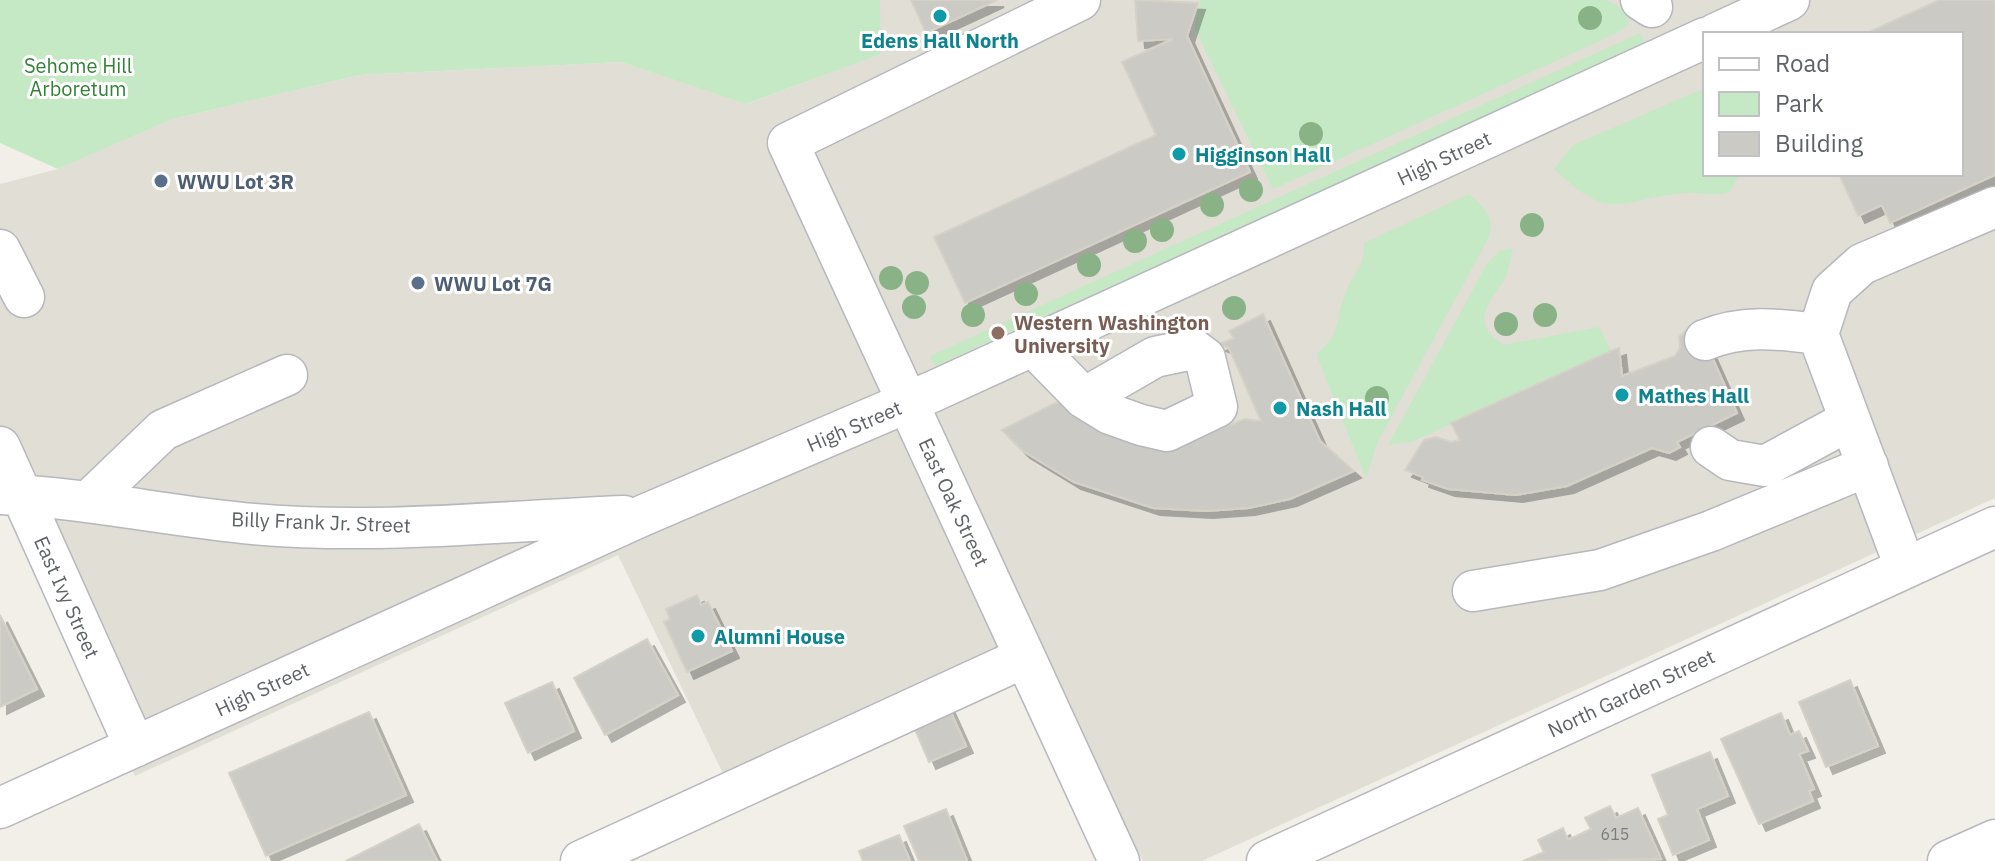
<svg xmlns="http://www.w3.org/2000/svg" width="1995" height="861" viewBox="0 0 1995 861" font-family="'IBM Plex Sans',sans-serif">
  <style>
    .education { fill: #e1ded6; fill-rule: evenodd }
    .green { fill: #c5e8c5 }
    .building { fill: #cccac5; stroke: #d6d1c6; stroke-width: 2; filter: url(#shadow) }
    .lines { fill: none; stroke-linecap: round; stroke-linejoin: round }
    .minor-casing { stroke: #b5b8bc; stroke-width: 43 }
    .minor { stroke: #fff; stroke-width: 40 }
    .tree { fill: #89b387 }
    .culture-dot { fill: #0f9aa8; stroke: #fff; stroke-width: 3 }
    .service-dot { fill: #5c6f8a; stroke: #fff; stroke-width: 3 }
    .education-dot { fill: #8d6e63; stroke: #fff; stroke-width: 3 }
    .labels { text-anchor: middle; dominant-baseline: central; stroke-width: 6; stroke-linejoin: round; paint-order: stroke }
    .number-label { font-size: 16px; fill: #7a7d7f }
    .culture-label { font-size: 20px; font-weight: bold; fill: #0d838f; stroke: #fff; text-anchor: start }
    .park-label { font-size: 20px; fill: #348238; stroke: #fff }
    .street-label { font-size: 20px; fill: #5f6368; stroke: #fff }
    .service-label { font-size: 20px; font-weight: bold; fill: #4e5e75; stroke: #fff; text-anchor: start }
    .education-label { font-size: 20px; font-weight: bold; fill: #785e54; stroke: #fff; text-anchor: start }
  </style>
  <defs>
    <filter id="shadow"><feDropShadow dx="7" dy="7" stdDeviation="0" flood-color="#0004"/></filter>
  </defs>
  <rect width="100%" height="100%" fill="#f1efe8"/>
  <path class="education" d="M880 0H1995V498L1202 861H1143L1032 641 727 782 618 555 135 776 0 482V184L58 169 173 119 360 75 621 62 747 104 880 54ZM1705 34H1961V174H1705Z"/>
  <path class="green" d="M0 0H880L881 54 746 104 621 62 360 75 173 119 58 169 0 143Z
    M1201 0H1607C1618 7 1631 11 1628 25L1617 33 1273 189 1194 27Z
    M1640 33 1645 44 935 366 930 356Z
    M1705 88V174H1740L1729 192C1714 197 1701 192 1686 193 1615 199 1614 225 1554 169L1573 145Z
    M1469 194C1484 207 1496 217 1488 239L1378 441 1366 478 1316 354C1343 332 1334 321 1345 294 1352 274 1366 265 1364 243Z
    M1513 248C1510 258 1509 271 1504 280 1488 306 1469 322 1504 345L1599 327 1611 351 1414 441 1388 445 1488 262 1500 251Z"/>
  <path class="building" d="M911 0H997L926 33Z
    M1135 0 1198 3 1187 36 1250 172 965 303 934 237 1156 135 1122 62 1173 39 1138 41Z
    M1939 0H1995V175L1890 223 1882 205 1858 216 1839 174H1961V34H1865Z
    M1263 314 1320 441 1354 471 1290 499 1248 508 1206 511 1153 508 1074 482 1023 451 1002 430 1055 403 1065 402 1180 445 1245 419 1261 421 1229 348 1219 344 1234 338 1229 331Z
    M1696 321 1737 413 1677 442 1680 447 1669 453 1652 448 1567 486 1516 495 1448 489 1422 480 1423 477 1405 470 1424 440 1436 437 1451 442 1460 440 1451 423 1611 351 1619 348 1622 376 1675 356 1680 347 1679 337Z
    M697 595 701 605 708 602 732 651 687 672 664 622 670 619 666 609Z
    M0 615 37 689 0 707Z
    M647 639 678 695 605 735 574 678Z
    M1850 680 1878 746 1826 767 1799 702Z
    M552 682 574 731 528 753 505 703Z
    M947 704 966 746 929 762 911 720Z
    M369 712 406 795 266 856 229 773Z
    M1781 713 1790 735 1799 731 1808 751 1799 754 1814 789 1809 791 1813 801 1759 824 1721 739Z
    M1710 752 1728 796 1697 809 1709 840 1673 855 1658 819 1668 815 1652 775Z
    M1610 806 1616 818 1638 808 1661 859 1523 861 1544 852 1538 840 1563 828 1568 840 1591 829 1585 818Z
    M946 809 967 861H919L904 826Z
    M419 824 437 861H346Z
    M899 835 910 861H863L859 851Z"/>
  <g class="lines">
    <defs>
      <path id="minor" d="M1080 0 788 143 1119 861
        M1641 0 1652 7
        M1715 34 1789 0
        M0 250 24 297
        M1705 340C1743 324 1778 329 1818 334
        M1033 346 1084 398 1110 414 1141 425 1167 431 1217 407 1205 358 1193 349 1155 357 1084 398
        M0 447 135 747
        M1711 447 1730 460 1765 466 1850 420
        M0 494C85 498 168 516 253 524 375 535 501 521 624 516
        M90 500 163 430 287 375
        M1905 567 1818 334 1832 291 1862 264 1995 207
        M1473 591 1600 570 1711 531 1868 466
        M0 808 644 515 934 391 1705 38
        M581 861 1025 657
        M1267 861 1995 527
        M1948 861 1995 840"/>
    </defs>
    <use href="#minor" class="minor-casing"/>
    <use href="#minor" class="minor"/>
  </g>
  <g class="tree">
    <circle cx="1590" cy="18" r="12"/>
    <circle cx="1311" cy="134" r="12"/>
    <circle cx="1251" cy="190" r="12"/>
    <circle cx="1212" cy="205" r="12"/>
    <circle cx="1532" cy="225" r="12"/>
    <circle cx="1162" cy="230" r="12"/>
    <circle cx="1135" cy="241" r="12"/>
    <circle cx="1089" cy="265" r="12"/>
    <circle cx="891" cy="278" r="12"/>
    <circle cx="917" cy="283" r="12"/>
    <circle cx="1026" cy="294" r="12"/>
    <circle cx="914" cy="307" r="12"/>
    <circle cx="1234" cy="308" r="12"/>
    <circle cx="973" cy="315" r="12"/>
    <circle cx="1545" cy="315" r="12"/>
    <circle cx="1506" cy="324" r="12"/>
    <circle cx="1377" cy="398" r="12"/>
  </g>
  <g class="culture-dot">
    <circle cx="940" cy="16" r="8"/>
    <circle cx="1179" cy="154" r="8"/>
    <circle cx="1622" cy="395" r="8"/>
    <circle cx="1280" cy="408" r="8"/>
    <circle cx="698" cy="636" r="8"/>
  </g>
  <g class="service-dot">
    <circle cx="161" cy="181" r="8"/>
    <circle cx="418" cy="283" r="8"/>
  </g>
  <circle class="education-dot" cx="998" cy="333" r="8"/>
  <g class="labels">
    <g class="number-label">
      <text x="1615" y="834">615</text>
    </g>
    <g class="culture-label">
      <text x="940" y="40" text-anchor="middle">Edens Hall North</text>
      <text x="1195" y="154">Higginson Hall</text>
      <text x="1638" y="395">Mathes Hall</text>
      <text x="1296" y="408">Nash Hall</text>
      <text x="714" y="636">Alumni House</text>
    </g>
    <g class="park-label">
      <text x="78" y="65">Sehome Hill<tspan x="78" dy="23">Arboretum</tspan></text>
    </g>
    <g class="street-label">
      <text transform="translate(1444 158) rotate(-25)">High Street</text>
      <text transform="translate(854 426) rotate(-23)">High Street</text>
      <text transform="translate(954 502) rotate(65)">East Oak Street</text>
      <text transform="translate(321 522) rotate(2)">Billy Frank Jr. Street</text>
      <text transform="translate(67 597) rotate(66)">East Ivy Street</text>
      <text transform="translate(262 689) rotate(-25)">High Street</text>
      <text transform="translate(1631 693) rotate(-25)">North Garden Street</text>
    </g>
    <g class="service-label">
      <text x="177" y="181">WWU Lot 3R</text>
      <text x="434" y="283">WWU Lot 7G</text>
    </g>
    <g class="education-label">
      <text x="1014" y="322">Western Washington<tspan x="1014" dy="23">University</tspan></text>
    </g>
  </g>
  <rect x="1703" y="32" width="260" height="144" fill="#ffffff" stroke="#bfc1c3" stroke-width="2"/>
  <rect x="1719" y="58" width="40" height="12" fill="#ffffff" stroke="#bfc1c3" stroke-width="2"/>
  <text x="1775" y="72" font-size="24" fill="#5f6368">Road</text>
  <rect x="1719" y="92" width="40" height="24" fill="#c5e8c5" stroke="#bfc1c3" stroke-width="2"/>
  <text x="1775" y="112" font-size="24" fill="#5f6368">Park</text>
  <rect x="1719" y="132" width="40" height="24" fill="#cccac5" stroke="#bfc1c3" stroke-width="2"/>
  <text x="1775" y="152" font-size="24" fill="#5f6368">Building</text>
</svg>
